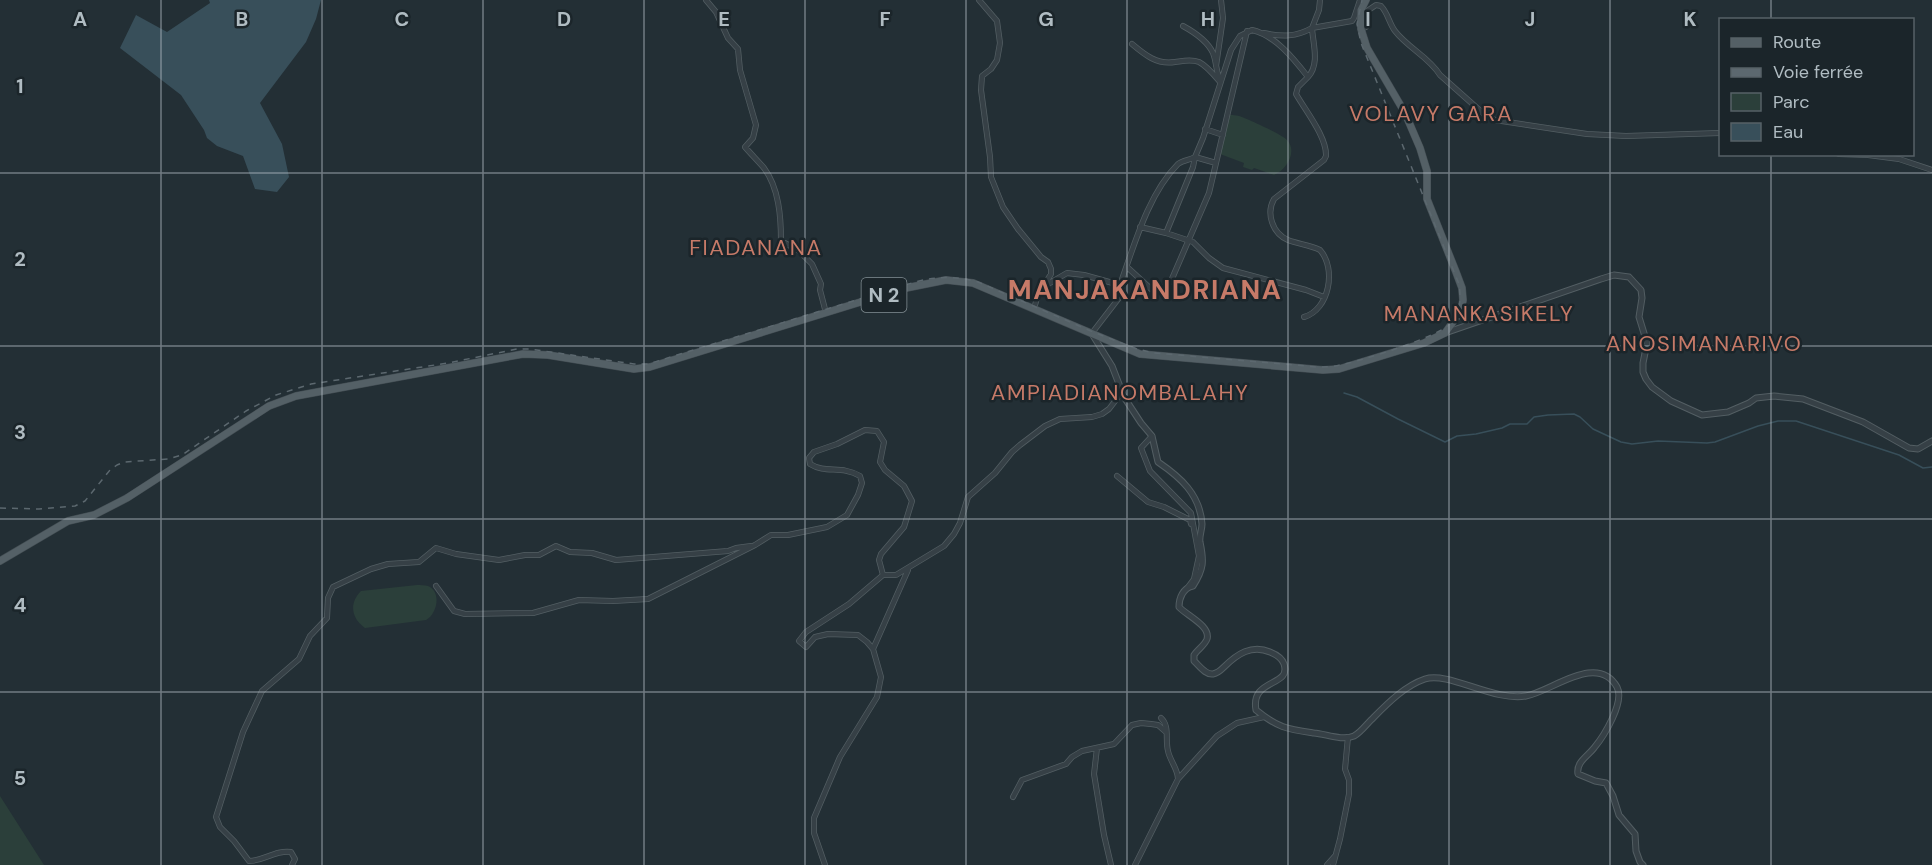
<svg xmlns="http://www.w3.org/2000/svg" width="1932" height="865" viewBox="0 0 1932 865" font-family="'DM Sans',sans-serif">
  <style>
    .green { fill: #2b3f3a }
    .water { fill: #384f5a }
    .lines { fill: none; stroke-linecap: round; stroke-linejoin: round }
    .stream { stroke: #384f5a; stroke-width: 1.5 }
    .minor-casing { stroke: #535e63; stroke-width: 6 }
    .tertiary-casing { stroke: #535e63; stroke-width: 7 }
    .primary-casing { stroke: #424c52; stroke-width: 8 }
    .minor { stroke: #364046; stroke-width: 4.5 }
    .tertiary { stroke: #364046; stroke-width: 5 }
    .primary { stroke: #546066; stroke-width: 7 }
    .rail { stroke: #5c686f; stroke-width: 1.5; stroke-dasharray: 6 6; stroke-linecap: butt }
    .grid { fill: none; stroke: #b0bcc2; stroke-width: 1.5; stroke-opacity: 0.55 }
    .labels { text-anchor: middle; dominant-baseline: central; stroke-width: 5; stroke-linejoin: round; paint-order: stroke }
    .shield { fill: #1b252a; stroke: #838f94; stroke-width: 1.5 }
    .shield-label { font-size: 20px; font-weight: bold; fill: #b0bcc2 }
    .neighbourhood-label { font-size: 22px; letter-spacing: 1.5px; fill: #c67a68; stroke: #1b252a }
    .district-label { font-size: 27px; font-weight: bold; letter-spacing: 1.5px; fill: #c67a68; stroke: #1b252a }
    .grid-label { font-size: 20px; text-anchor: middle; font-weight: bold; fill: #b0bcc2; stroke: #1b252a; stroke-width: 5; stroke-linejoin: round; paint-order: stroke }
  </style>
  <rect width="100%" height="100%" fill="#232f35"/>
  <path class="green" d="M1230 115C1233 115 1236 115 1239 116 1246 118 1283 135 1287 140 1298 152 1286 170 1274 175L1254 168 1252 170 1243 167 1244 163 1220 154Z
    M417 585C420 585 425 585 428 586 442 592 437 614 426 620L365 628C351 618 349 603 361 591Z
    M0 796 44 865H0Z"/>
  <path class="water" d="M209 0H321L316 19 306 42 260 103 282 144 289 177 277 192 255 189 243 156 217 146 207 138 204 130 181 95 120 48 136 15 167 32 210 3Z"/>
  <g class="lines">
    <path class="stream" d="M1344 393 1357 397 1398 419 1445 442 1457 436 1476 434 1502 428 1510 424H1527L1534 417 1548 415 1574 414 1580 417 1593 429 1621 442 1632 444 1658 441 1707 443 1715 442 1758 426 1778 421H1796L1899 455 1923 468 1932 467"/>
    <defs>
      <path id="minor" d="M706 0 716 12 728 38 738 49 740 70 756 125 753 138 745 147C751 154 758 161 764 168 779 188 781 217 781 241L798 250 812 264 821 284 820 290 826 313
        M979 0 997 21 1000 43 997 60 991 69 982 76 981 90 990 157 991 177 1003 207 1018 229 1041 257 1048 262 1051 269V274L1043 287
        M1183 26C1194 32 1207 40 1213 53 1216 60 1216 70 1219 77
        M1361 29 1366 27 1367 11 1376 5 1381 6C1388 13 1389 23 1395 31 1408 48 1429 57 1440 75L1485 115 1495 120 1587 134 1626 136 1720 133
        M1264 33C1282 37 1296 37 1312 28L1319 10 1320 0
        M1132 44C1145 55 1157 65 1175 62 1183 61 1191 59 1199 62 1207 66 1215 76 1220 82
        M1216 66 1223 18 1221 0
        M1205 129 1223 135
        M1839 154 1868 155 1899 159 1932 170
        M1140 227 1166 233 1193 167 1195 157 1216 163
        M1166 233 1193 242 1209 258 1223 268 1306 290 1324 297
        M1127 267 1151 289C1160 290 1166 288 1171 281L1209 193 1247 31
        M1034 309 1038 294 1043 287 1067 273 1084 275 1120 285C1134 246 1148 194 1178 164 1183 160 1190 160 1195 157L1203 138 1231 50 1240 36 1252 30C1275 35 1294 59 1308 77 1320 64 1313 44 1312 28L1352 21 1354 18 1360 0
        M1304 317C1329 310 1337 269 1320 250 1310 245 1298 244 1288 240 1272 233 1266 213 1274 199L1324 160 1326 156C1327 137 1305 110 1296 94L1298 87 1308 77
        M1092 333 1119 298 1120 285
        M1152 436 1141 448 1150 471 1191 513 1199 556 1194 579 1188 587
        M1117 476 1148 502 1164 507 1190 520 1191 524
        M436 586 454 611 465 614 533 613 579 600 613 601 648 599 755 545 771 535H788L827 527 847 515 858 495 862 483 860 476C841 465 826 474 810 464L809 458 814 452 837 444 865 430 877 431 884 442 880 462 885 470 904 486 912 501 904 527 881 554 879 560 883 575H896L944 546 954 534 960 523 968 497 995 473 1012 452 1020 445 1045 426 1060 419 1092 417 1102 414 1109 409 1122 392
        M873 649 908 570
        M1161 718C1170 726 1165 740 1168 751 1170 761 1178 769 1178 779
        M1097 748 1094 774 1104 835 1111 865
        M1013 797 1022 780 1066 764 1072 757 1082 751 1114 744 1132 725 1141 723 1151 724 1158 725 1166 732
        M292 865 295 859 291 852C275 850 264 861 249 861L234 841 220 827 216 817 243 732 262 691 299 659 310 636 327 618 328 598 333 587 371 569 388 564 419 562 436 548 456 554 499 560 525 555H539L556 546 570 552 592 553 616 560 728 551 736 548 751 546
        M825 865 814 833V818L840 757 877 697 881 677 873 649 867 642 858 635 828 634 815 637 806 647 799 641 806 632 849 604 883 575
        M1135 865 1178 779 1217 736 1237 723 1264 717
        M1327 865 1335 856
        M1333 865 1340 839 1349 794V780L1345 769 1348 737"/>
      <path id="tertiary" d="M1445 333 1601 279 1614 275 1629 277 1641 290 1642 298 1639 317 1647 343 1643 363V372L1646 379 1652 387 1671 401 1702 415 1728 412 1749 403 1756 398 1774 396 1803 399 1863 422 1909 448 1918 449 1932 441
        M1092 334 1112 366 1124 397 1141 423 1152 436 1158 462C1180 477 1200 494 1202 524 1202 530 1199 536 1200 542 1204 561 1204 569 1193 586 1183 588 1179 598 1179 607 1186 615 1211 626 1207 639 1205 645 1197 650 1194 655V661C1199 665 1205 675 1213 674 1218 673 1221 670 1224 667 1237 654 1252 644 1270 652 1275 654 1282 658 1284 664 1292 687 1250 678 1256 710 1278 728 1287 729 1314 733 1326 734 1342 741 1354 736 1360 733 1366 725 1371 720 1386 705 1404 686 1425 679 1448 671 1495 702 1526 696 1551 692 1597 652 1617 687 1625 702 1604 736 1594 748 1587 757 1576 762 1578 774L1595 781 1606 783 1613 796 1619 815 1635 834 1636 851 1640 862 1643 865"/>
      <path id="primary" d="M0 561 68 521 94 515 127 498 269 406 296 396 523 354 548 355 634 369 650 367 906 288 946 280 973 283 1140 354 1323 370 1339 369 1424 343 1445 333 1461 311 1463 300 1462 288 1456 272 1427 199V171L1420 148 1405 113 1367 48 1361 29V10L1366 0"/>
    </defs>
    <use href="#minor" class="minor-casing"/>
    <use href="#tertiary" class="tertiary-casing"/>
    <use href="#primary" class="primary-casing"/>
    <use href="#minor" class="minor"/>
    <use href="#tertiary" class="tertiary"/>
    <use href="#primary" class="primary"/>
    <path class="rail" d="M0 508 39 509 75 506 85 501 110 470 117 465 124 462 168 459 182 455 246 411 276 395 311 384 448 363 517 349H530L634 364H648L915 282C937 276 957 276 978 282L1093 332 1137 349 1154 353 1317 367C1325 367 1333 367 1340 365 1361 361 1439 337 1451 323 1461 312 1461 298 1459 284L1361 43 1357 24 1362 0"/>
  </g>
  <path class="grid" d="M161 0V865M322 0V865M483 0V865M644 0V865M805 0V865M966 0V865M1127 0V865M1288 0V865M1449 0V865M1610 0V865M1771 0V20M1771 154V865M0 173H1932M0 346H1932M0 519H1932M0 692H1932"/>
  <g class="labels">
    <rect class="shield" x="861.5" y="278" width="45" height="34" rx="4.5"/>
    <g class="shield-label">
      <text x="884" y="295">N 2</text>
    </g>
    <g class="neighbourhood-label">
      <text x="1431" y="113">VOLAVY GARA</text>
      <text x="756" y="247">FIADANANA</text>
      <text x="1479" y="313">MANANKASIKELY</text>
      <text x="1704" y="343">ANOSIMANARIVO</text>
      <text x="1120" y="392">AMPIADIANOMBALAHY</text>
    </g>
    <g class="district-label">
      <text x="1145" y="289">MANJAKANDRIANA</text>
    </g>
  </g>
  <g class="grid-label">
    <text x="80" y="26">A</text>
    <text x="242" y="26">B</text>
    <text x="402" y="26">C</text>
    <text x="564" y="26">D</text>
    <text x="724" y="26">E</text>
    <text x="885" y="26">F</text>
    <text x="1046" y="26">G</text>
    <text x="1208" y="26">H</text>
    <text x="1368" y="26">I</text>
    <text x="1530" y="26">J</text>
    <text x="1690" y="26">K</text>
    <text x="20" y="93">1</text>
    <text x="20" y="266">2</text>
    <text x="20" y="439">3</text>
    <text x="20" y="612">4</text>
    <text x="20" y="785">5</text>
  </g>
  <rect x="1719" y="18" width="195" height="138" fill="#1b252a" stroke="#576167" stroke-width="1.5"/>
  <rect x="1731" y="38" width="30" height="9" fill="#546066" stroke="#576167" stroke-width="1.5"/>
  <text x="1773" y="48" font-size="18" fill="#b0bcc2">Route</text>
  <rect x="1731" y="68" width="30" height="9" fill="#5c686f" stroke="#576167" stroke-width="1.5"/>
  <text x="1773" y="78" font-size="18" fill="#b0bcc2">Voie ferrée</text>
  <rect x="1731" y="93" width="30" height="18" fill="#2b3f3a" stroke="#576167" stroke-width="1.5"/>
  <text x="1773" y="108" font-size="18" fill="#b0bcc2">Parc</text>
  <rect x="1731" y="123" width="30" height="18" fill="#384f5a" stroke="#576167" stroke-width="1.5"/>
  <text x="1773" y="138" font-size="18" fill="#b0bcc2">Eau</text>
</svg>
